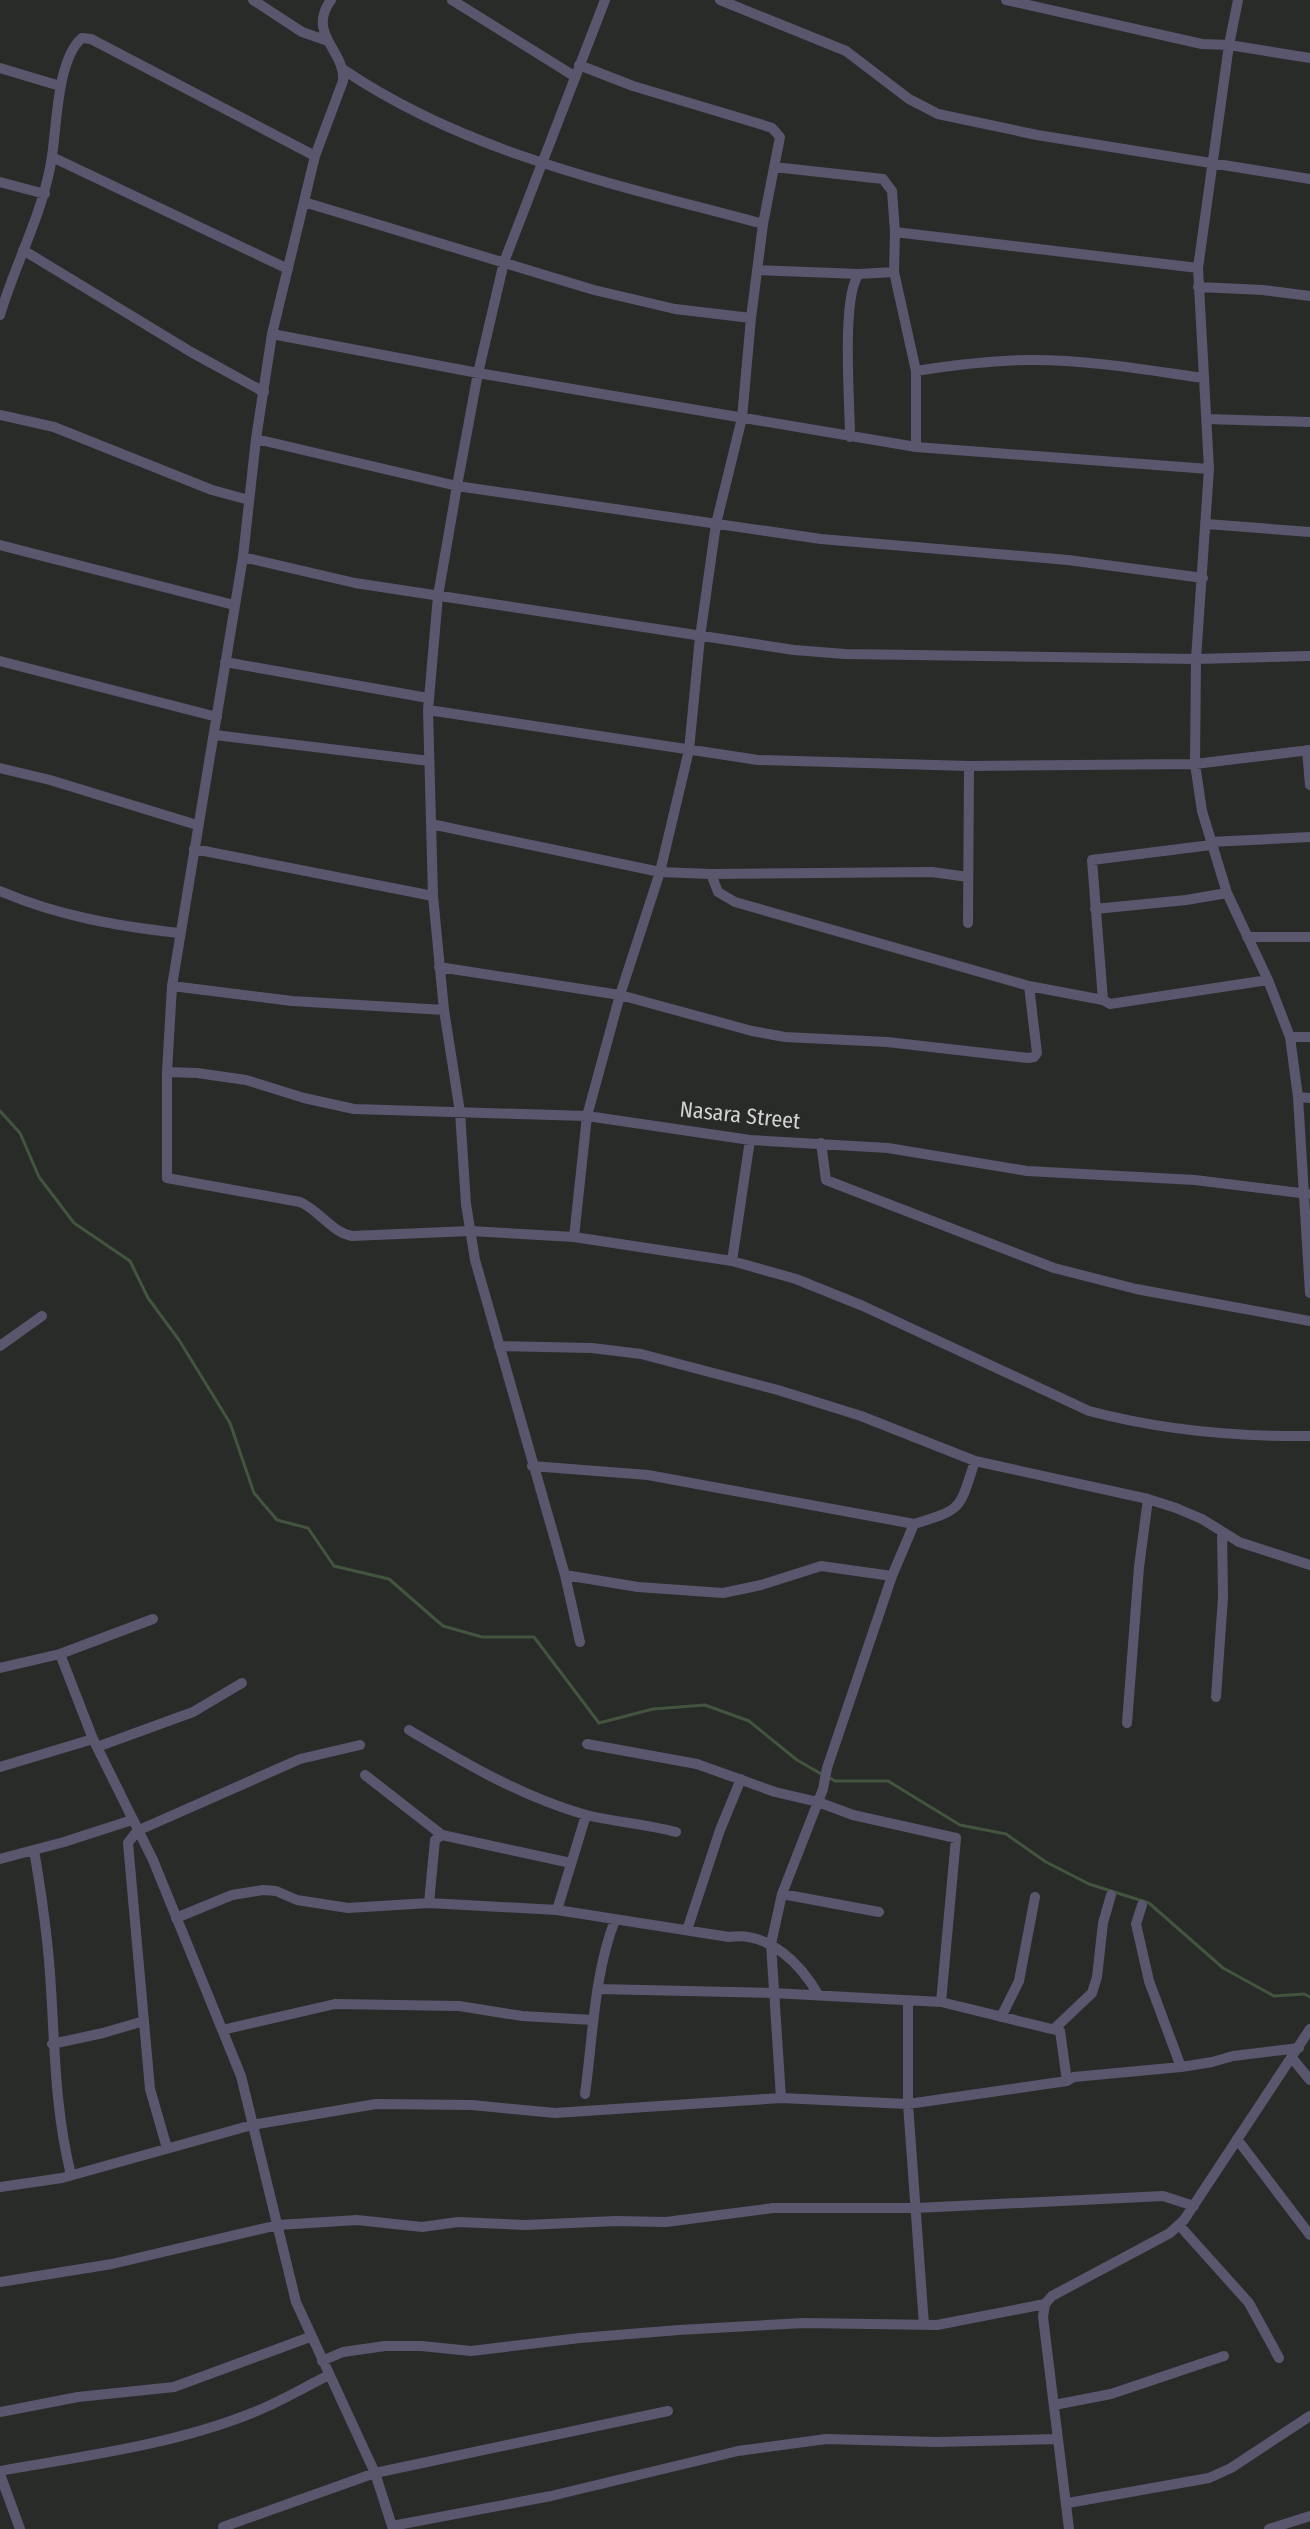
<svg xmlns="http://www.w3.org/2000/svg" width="1310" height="2529" viewBox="0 0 1310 2529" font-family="'Fira Sans Condensed',sans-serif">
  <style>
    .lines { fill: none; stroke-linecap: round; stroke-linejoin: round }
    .stream { stroke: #43553f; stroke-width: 3 }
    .minor { stroke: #5a566e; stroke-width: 10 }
    .labels { text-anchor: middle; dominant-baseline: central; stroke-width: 6; stroke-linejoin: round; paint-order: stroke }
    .street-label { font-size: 22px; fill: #d3d4d3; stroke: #292b29 }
  </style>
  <rect width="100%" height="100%" fill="#292b29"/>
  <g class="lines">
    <path class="stream" d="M0 1111 20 1133 39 1177 74 1223 130 1261 148 1298 179 1340 230 1423 254 1493 277 1520 308 1528 334 1566 389 1579 443 1626 482 1637H534L599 1723 653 1709 705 1705 749 1721 797 1760 823 1775
      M830 1778 835 1781H888L960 1825 1006 1834 1046 1862 1089 1884 1149 1903 1223 1968 1274 1996 1304 1994 1310 1997"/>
    <path class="minor" d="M253 0 302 32 325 40
      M331 0C306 34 346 51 343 81L315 156 272 334 256 439 243 557 172 986 167 1072V1178L300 1202C319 1210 331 1232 352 1236L470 1231 574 1237 732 1261 796 1279 863 1306 1089 1411C1161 1430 1235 1437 1310 1436
      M452 0 574 76
      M720 0 846 51 909 99 938 114 1037 135 1310 179
      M1006 0 1202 44 1229 45 1310 58
      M1238 0 1229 45 1198 268 1209 469 1196 659 1195 764 1202 811 1227 893 1268 980 1290 1037 1298 1097 1310 1293
      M0 68 60 86
      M344 70C470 155 619 185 763 224
      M52 157 288 269
      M774 167 883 179 892 191 895 232 894 272 916 371V447
      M0 182 45 194
      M304 202 594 290 675 309 751 318
      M895 232 1198 268
      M23 250 191 352 264 392
      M757 270 859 274
      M1198 287 1263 290 1310 296
      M0 315C16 261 44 212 52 156 57 125 57 59 82 38L91 39 315 156
      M272 334 478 373 916 447 1209 469
      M916 371C954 365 993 360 1032 360 1090 360 1147 370 1204 378
      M0 415 54 427 212 490 249 500
      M1207 419 1310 422
      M850 437C850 404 841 296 859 274L894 272
      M256 439 457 486 821 539 1068 560 1203 578
      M1207 524 1310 532
      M0 545 234 605
      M243 557 355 583 794 650 845 654 1196 659 1310 656
      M0 661 217 717
      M225 662 428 698
      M428 710 758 760 969 766 1195 764 1310 750
      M215 735 429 761
      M1307 750 1310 785
      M0 768 50 780 197 825
      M431 824 660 872 711 874 932 872 968 877
      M1210 842 1310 837
      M1211 845 1092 860 1103 1000 1110 1004 1268 980
      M194 849 433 896
      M711 874 718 892 735 902 1029 986 1103 1000
      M0 891C59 916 116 926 179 933
      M1095 909 1186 900 1227 893
      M968 923 969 766
      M1247 937H1310
      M439 967 620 995 752 1031 785 1037 887 1042 1028 1058 1034 1057 1037 1053 1029 986
      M172 986 292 1001 444 1010
      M1290 1037H1310
      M167 1072 197 1073 246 1080 304 1098 354 1109 587 1116 750 1140 888 1148 1027 1171 1195 1180 1308 1194
      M1298 1097 1310 1098
      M821 1143 826 1180 1054 1268 1136 1289 1310 1321
      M574 1237 587 1116 620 995 660 872 689 750 700 637 716 524 742 418 751 318 763 224 780 137 772 128 763 125 633 86 579 65
      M732 1261 750 1140
      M0 1346 42 1316
      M499 1346 592 1348 641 1354 778 1390 861 1416 975 1461 1148 1499 1176 1508 1202 1519 1239 1542 1310 1565
      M532 1466 648 1475 914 1524C964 1509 959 1509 975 1461
      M565 1575 638 1587 723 1593 761 1585 821 1566 892 1576
      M580 1642 565 1575 475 1260 466 1204 460 1112 444 1010 433 896 428 710 438 596 457 486 478 373 504 262 605 0
      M60 1654 93 1739 153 1860 241 2076 296 2302 375 2473 393 2529
      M0 1668 60 1654 153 1619
      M1216 1697 1223 1597 1222 1532
      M1127 1723 1139 1567 1148 1499
      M409 1730C465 1763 522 1797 586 1815 615 1822 646 1824 676 1832
      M587 1744 697 1764 775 1792 818 1802 853 1815 956 1838 941 2002
      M97 1747 193 1712 242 1683
      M0 1767 93 1739
      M365 1775 442 1835
      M34 1850C41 1891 47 1932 50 1973 55 2043 54 2106 71 2175
      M0 1859 64 1842 132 1820
      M782 1894 879 1912
      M429 1903 435 1840 442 1835 571 1863
      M1142 1905 1136 1924 1149 1981 1181 2067
      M557 1910 586 1815
      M176 1918 232 1895 263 1890 276 1891 297 1900 348 1908 429 1903 557 1910 729 1937C769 1931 801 1964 819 1996
      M687 1930 720 1830 741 1779
      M598 1989 773 1993 941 2002 1060 2031 1067 2081
      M908 2001V2104L924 2325
      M1001 2017 1019 1981 1035 1897
      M1054 2029 1092 1993 1097 1977 1103 1923 1111 1895
      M222 2030 335 2004 459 2006 522 2016 593 2020
      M52 2044 103 2033 144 2021
      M1292 2058 1310 2080
      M585 2094C593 2036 594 1974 615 1920
      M781 2098 771 1944 782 1894 823 1789 827 1768 892 1576 914 1524
      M1237 2139 1310 2235
      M167 2148 150 2089 128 1843 137 1831 300 1759 360 1745
      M0 2187 62 2178 252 2125 376 2104 472 2105 555 2113 781 2098 908 2104 1067 2081 1074 2077 1181 2067 1212 2062 1233 2056 1299 2048
      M1179 2225 1249 2303 1279 2358
      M0 2282 112 2264 278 2225 357 2220 422 2227 458 2222 525 2225 616 2221 666 2222 773 2208H916L1163 2196 1194 2206
      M322 2361 343 2352 385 2346H421L471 2351 580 2338 679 2330 804 2323 937 2325 1045 2304
      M1054 2405 1111 2394 1224 2356
      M0 2412 78 2397 174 2387 310 2337
      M0 2471C84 2456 172 2445 252 2413 278 2403 303 2388 329 2375
      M0 2474 20 2529
      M1068 2503 1209 2478 1231 2468 1310 2416
      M392 2526 551 2496 738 2451 826 2439 937 2442 1058 2439
      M223 2527 375 2473 668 2411
      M1069 2529 1043 2317 1045 2304 1052 2296 1170 2233 1184 2220 1310 2029
      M1269 2529 1310 2516"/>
  </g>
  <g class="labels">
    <g class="street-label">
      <text transform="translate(740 1115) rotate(6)">Nasara Street</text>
    </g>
  </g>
</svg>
